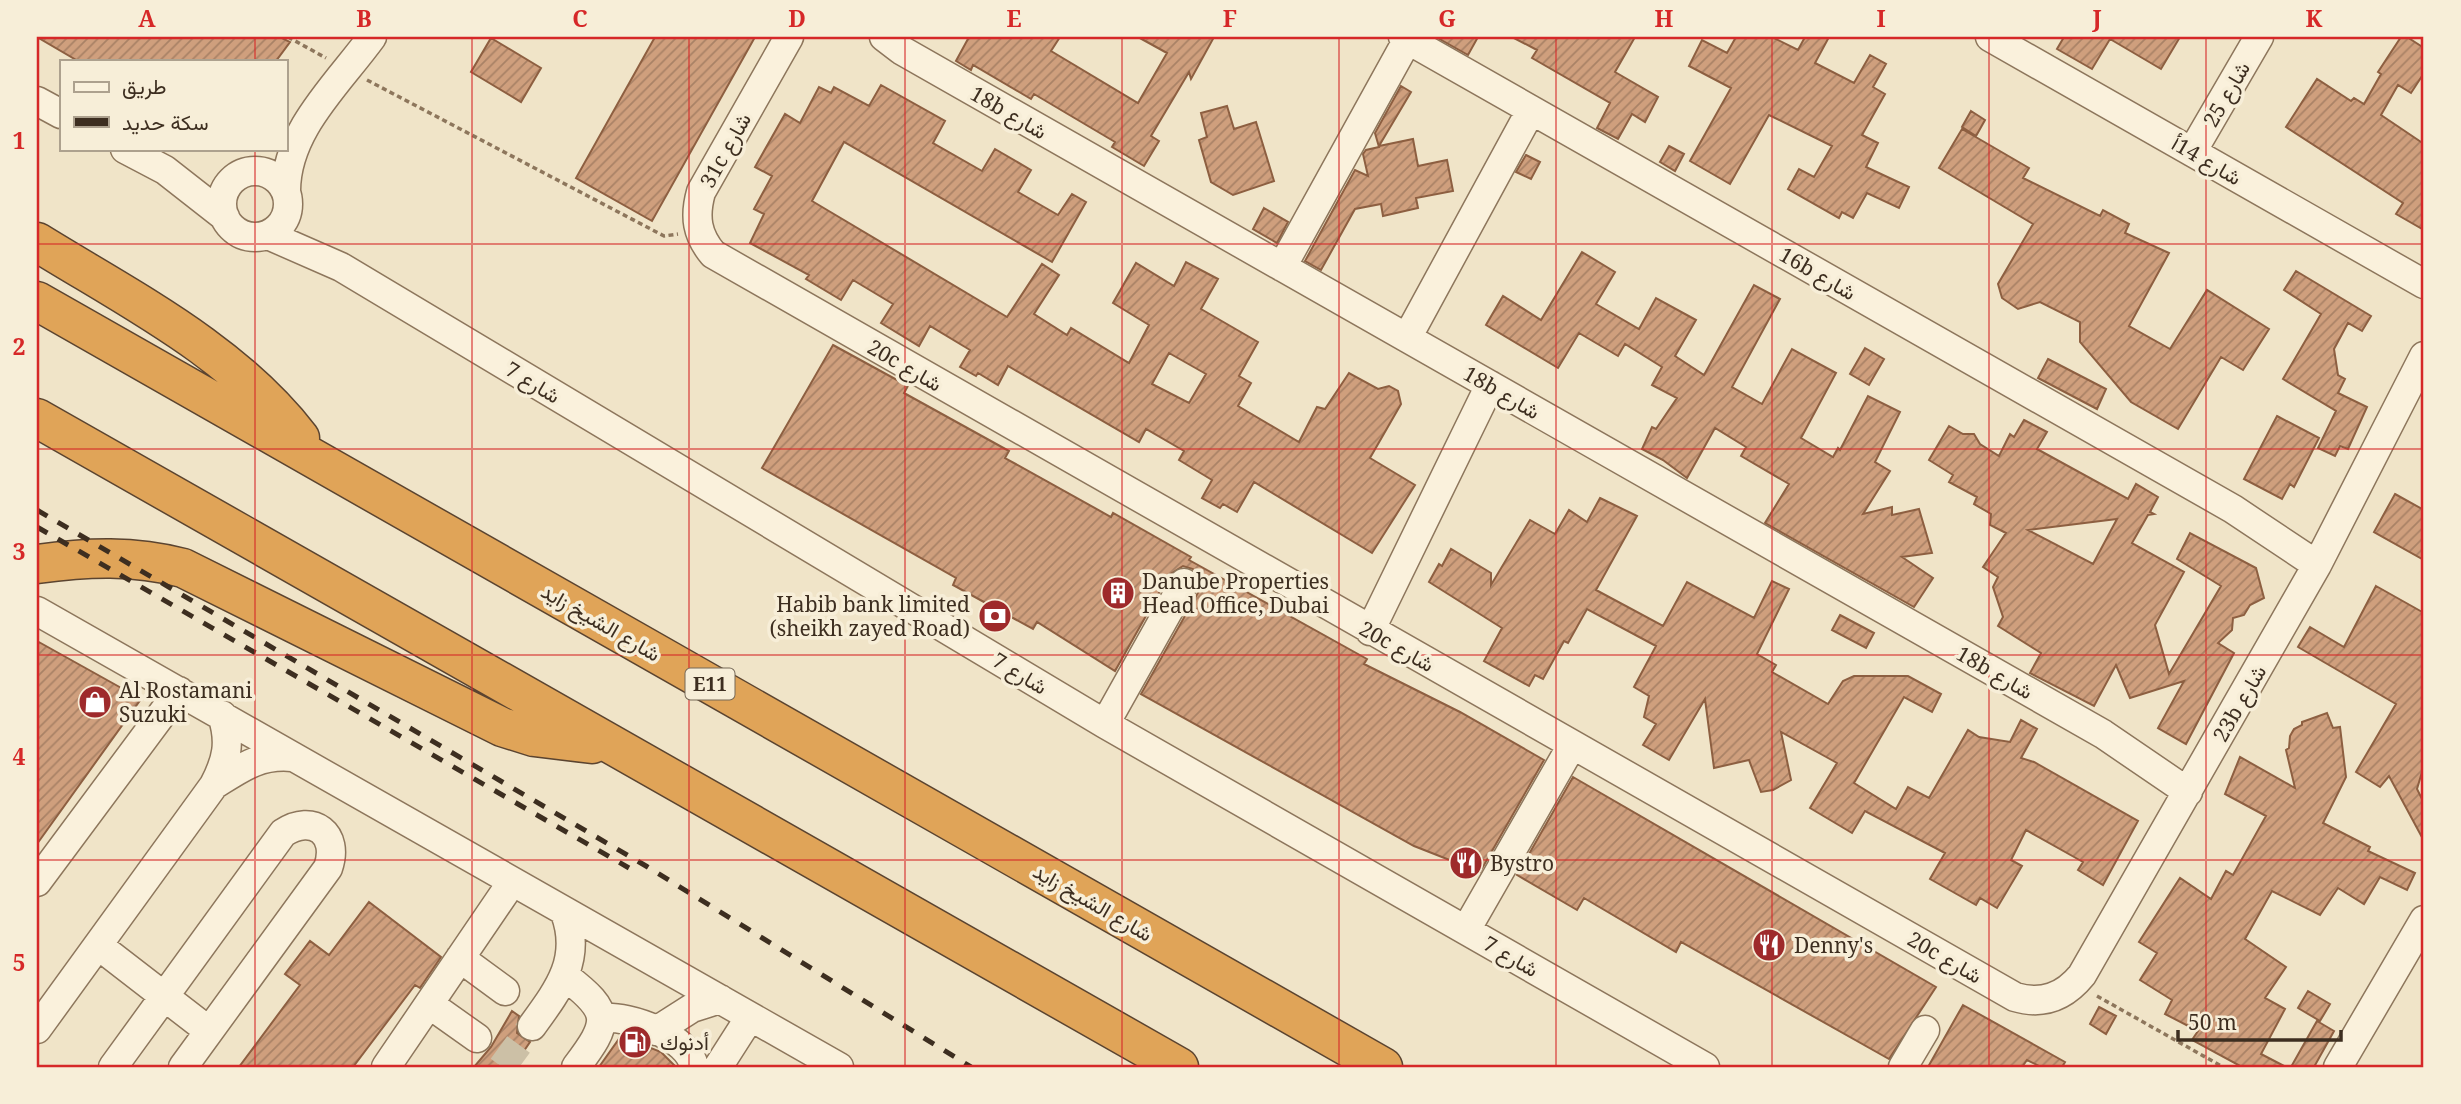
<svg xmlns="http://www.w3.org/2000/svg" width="2461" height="1104" viewBox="0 0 2461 1104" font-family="'Noto Serif',Vazirmatn,serif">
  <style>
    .building { fill: url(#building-hatch); stroke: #8d5f41; stroke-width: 2; fill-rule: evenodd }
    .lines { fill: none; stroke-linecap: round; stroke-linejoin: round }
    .minor-tunnel { stroke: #ccc0a6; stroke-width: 28; stroke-dasharray: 28 14; stroke-linecap: butt }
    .minor-casing { stroke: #8d765c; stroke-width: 31 }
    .highway-casing { stroke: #5b4430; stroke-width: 41 }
    .path { stroke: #8d765c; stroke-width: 3.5; stroke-dasharray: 5 3.5; stroke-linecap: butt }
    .minor { stroke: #faf1dc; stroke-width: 28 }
    .highway { stroke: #e0a458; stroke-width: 38 }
    .rail { stroke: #3d2e20; stroke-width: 5; stroke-dasharray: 12 12; stroke-linecap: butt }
    .grid { fill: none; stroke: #d62828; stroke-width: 2; stroke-opacity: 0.55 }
    .labels { text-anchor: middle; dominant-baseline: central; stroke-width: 7; stroke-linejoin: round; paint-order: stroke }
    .shield { fill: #f7eed8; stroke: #756857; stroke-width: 2 }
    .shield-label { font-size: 19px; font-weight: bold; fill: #3d2e20 }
    .street-label { font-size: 21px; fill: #3d2e20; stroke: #f7eed8 }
    .poi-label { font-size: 21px; fill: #3d2e20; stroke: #f7eed8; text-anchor: start }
    .neatline { fill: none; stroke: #d62828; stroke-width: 2.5 }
    .grid-label { font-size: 23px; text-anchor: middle; font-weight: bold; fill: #d62828 }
  </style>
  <defs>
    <pattern id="building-hatch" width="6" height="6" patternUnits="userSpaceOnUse" patternTransform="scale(1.75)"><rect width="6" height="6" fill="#cf9f7d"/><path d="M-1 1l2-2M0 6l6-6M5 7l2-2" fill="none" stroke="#a98266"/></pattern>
  </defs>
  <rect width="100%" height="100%" fill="#f0e4c8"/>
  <path class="building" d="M37 37H280L290 42 276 61H78Z
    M655 37H755L652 221 576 178Z
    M969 37H1060L1051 51 1138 103 1167 53 1138 37H1214L1191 79 1189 72 1151 136 1159 141 1144 166 1112 147 1115 142 1034 94 1031 99 973 65 971 70 956 61Z
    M1436 37H1478L1468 55Z
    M1512 37H1635L1615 72 1658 97 1645 122 1632 114 1618 139 1597 128 1610 103 1532 58 1537 50Z
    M1736 37H1772L1798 50 1805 37H1829L1815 63 1854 83 1870 55 1886 64 1873 87 1885 94 1862 135 1878 143 1866 167 1909 187 1899 208 1867 193 1853 218 1842 212 1839 218 1788 189 1799 169 1814 177 1832 146 1769 115 1730 184 1690 161 1731 88 1689 66 1702 40 1727 53Z
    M2064 37H2180L2161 69 2110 39 2092 69 2057 49Z
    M2401 37H2407L2424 48V73L2411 93 2398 85 2381 115 2424 144V230L2396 214 2403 203 2286 127 2317 79 2351 101 2354 98 2364 104 2381 74 2378 72Z
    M491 38 541 68 521 102 471 72Z
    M881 85 945 121 933 143 982 171 995 149 1031 170 1018 192 1058 215 1072 194 1086 202 1052 262 844 142 812 201 1007 317 1042 264 1059 275 1034 314 1067 335 1071 328 1129 363 1149 325 1113 303 1136 263 1174 286 1186 262 1218 279 1201 309 1258 342 1239 376 1251 383 1238 406 1299 442 1317 407 1325 409 1349 373 1378 389 1389 386 1398 391 1401 404 1370 458 1415 485 1372 553 1254 482 1237 512 1223 504 1220 508 1202 498 1212 480 1179 460 1184 451 1146 429 1139 442 1008 366 998 385 978 373 976 376 960 367 970 350 930 326 919 346 881 323 893 304 853 280 841 300 806 279 809 275 750 243 764 214 754 209 772 176 755 167 785 114 800 123 819 87 831 93 834 87 869 106ZM1169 353 1206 374 1189 403 1152 384Z
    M1401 86 1411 92 1379 146 1413 139 1418 166 1447 160 1453 191 1416 198 1418 208 1383 216 1381 204 1355 209 1321 270 1305 261 1355 170 1368 176 1363 154 1366 150 1379 147 1375 133Z
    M1227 106 1234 129 1256 122 1274 181 1233 195 1211 182 1199 140 1207 137 1201 113Z
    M1971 111 1985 120 1976 136 1962 127Z
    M1962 129 2029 168 2023 178 2100 216 2103 210 2129 224 2125 233 2169 253 2129 326 2170 349 2207 290 2269 329 2243 370 2221 357 2178 429 2131 402 2080 342V322L2040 302 2018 309 2002 298 1998 284 2033 224 1939 168Z
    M1669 146 1684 154 1675 171 1660 162Z
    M1526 155 1540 162 1531 179 1516 172Z
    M1264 208 1288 222 1277 243 1253 229Z
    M1582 252 1615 272 1596 304 1639 329 1656 298 1696 320 1675 356 1704 375 1754 285 1780 299 1732 387 1762 404 1792 349 1836 373 1801 438 1833 457 1838 448 1840 450 1868 396 1900 412 1875 462 1890 471 1863 514 1892 507V515L1919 509 1932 553 1902 557 1933 578 1914 607 1765 523 1789 484 1741 456 1746 447 1715 428 1687 478 1663 460 1642 449 1652 427 1656 429 1677 398 1652 385 1662 367 1625 344 1618 356 1579 333 1558 368 1486 325 1503 296 1541 320Z
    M2296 271 2371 316 2362 331 2348 323 2334 349 2338 375 2345 379 2338 393 2367 407 2348 449 2340 446 2335 456 2318 448 2336 411 2283 379 2321 314 2284 290Z
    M833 345 908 386 904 393 1009 451 1005 458 1111 517 1113 513 1191 557 1189 560 1367 659 1364 664 1460 712 1544 760 1480 872 1414 846 1141 694 1199 591 1201 582 1193 569 1183 566 1169 575 1115 671 1037 622 1033 629 953 585 956 578 762 468Z
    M1865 348 1884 359 1869 385 1850 374Z
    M2048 359 2106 389 2097 409 2038 378Z
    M2277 416 2319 438 2294 487 2290 484 2282 499 2244 479Z
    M2024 420 2047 432 2037 449 2128 499 2136 484 2158 497 2150 512 2154 514 2148 515 2132 543 2184 572 2155 625 2169 674 2221 586 2177 559 2190 533 2256 568 2264 598 2250 605 2244 615 2233 618 2232 630 2218 643 2234 653 2186 744 2158 728 2184 681 2130 698 2116 665 2094 706 2030 673 2041 653 1998 626 2003 617 1993 587 1998 577 1983 567 2006 533 1990 525 1991 514 1974 504 1977 497 1949 482 1953 475 1929 460 1949 426 1963 434H1974L1980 444 1999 456 2010 434 2014 437ZM2117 519 2093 564 2028 530Z
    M2395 494 2424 510V560L2374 532Z
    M1600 498 1637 516 1596 590 1663 626 1687 582 1754 618 1772 581 1789 589 1757 654 1776 665 1772 672 1828 704 1843 681 1854 676H1908L1941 694 1932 712 1904 697 1854 783 1896 809 1908 787 1929 798 1968 730 1979 737 2010 742 2021 720 2037 729 2021 758 2034 762 2138 821 2103 885 2078 870 2083 862 2026 830 2011 860 2022 866 1997 908 1980 898 1976 905 1930 879 1945 853 1865 811 1852 833 1810 808 1837 763 1781 732 1791 780 1773 790 1761 792 1749 760 1714 768 1705 699 1669 760 1643 745 1656 724 1644 717 1649 696 1634 687 1656 646 1587 609 1568 643 1564 641 1543 679 1535 675 1529 686 1484 661 1502 628 1429 582 1439 564 1442 566 1451 549 1491 573V585L1530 520 1555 534 1569 510 1587 522Z
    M2376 586 2424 613V733L2422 772 2417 789 2424 803V841L2389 776 2380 787 2356 772 2396 704 2298 647 2310 627 2344 647Z
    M1840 615 1874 633 1866 648 1832 630Z
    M37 641 141 699 37 844Z
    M2327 713 2333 728 2340 727 2346 777 2323 823 2370 847 2368 851 2415 873 2407 890 2380 877 2364 904 2338 888 2320 915 2272 891 2245 939 2286 967 2265 998 2285 1009 2261 1054 2286 1067H2242L2192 1040 2198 1031 2165 1014 2172 1000 2140 980 2157 953 2139 942 2180 878 2211 899 2226 871 2233 875 2266 816 2225 794 2240 757 2295 788 2286 750 2289 748 2290 736 2294 729 2302 725V722Z
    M1573 777 1936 987 1889 1059 1681 942 1676 952 1584 898 1577 910 1517 875Z
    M369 902 441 957 420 988 415 985 353 1067H239L300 985 285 974 310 941 329 955Z
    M2308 991 2330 1004 2320 1021 2298 1008Z
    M1963 1005 2065 1062 2062 1067H2041L2027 1060 2022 1067H1928Z
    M2099 1007 2116 1016 2106 1034 2090 1024Z
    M512 1011 519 1016 517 1033 530 1042 513 1067H474L491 1047Z
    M2317 1021 2334 1031 2314 1067H2291Z
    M621 1036 661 1052 676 1067H599Z"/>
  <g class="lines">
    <path class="minor-tunnel" d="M502 1067 532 1026"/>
    <defs>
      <path id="minor" d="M789 37 701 192C694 217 697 235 713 254L2015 997C2042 1005 2064 997 2082 975L2317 565 2424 356
        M884 37 901 50 2103 734 2188 792
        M1403 37 2233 509 2317 565
        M1990 37 2424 284
        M37 101 61 114
        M125 149 165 170 225 217
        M2192 152 2259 37
        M222 204a33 33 0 1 1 66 0a33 33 0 1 1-66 0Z
        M286 191C286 130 338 84 372 37
        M268 235 341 267 1105 724 1705 1067
        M1282 267 1409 37
        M1407 338 1531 110
        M37 611 839 1067
        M1370 631 1490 385
        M1105 724 1184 583
        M214 785C241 768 259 754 292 757
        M37 882 179 691
        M1466 930 1572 745
        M99 946 209 1031
        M460 958 505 991
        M566 977C612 1012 610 1022 576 1067
        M429 1004 477 1038
        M602 1018C629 1015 690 1037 694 1067
        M532 1026C559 989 582 959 565 913
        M37 1029 214 785C227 760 231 742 222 715
        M656 1031 692 1008 720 999
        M113 1067 283 833C313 813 340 834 328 868L183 1067
        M386 1067 512 882
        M718 1067 750 1017
        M1903 1067 1925 1030
        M2338 1067 2424 920"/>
      <path id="highway" d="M37 242C129 299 232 350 300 438
        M37 301 1383 1067
        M37 418 1179 1067
        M37 564C88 557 133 555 183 568L502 727 534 737 592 744"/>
    </defs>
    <use href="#minor" class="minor-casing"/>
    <use href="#highway" class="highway-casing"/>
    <path class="path" d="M288 37 326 58
      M367 80 664 236 678 234
      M2097 996 2223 1067"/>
    <use href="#minor" class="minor"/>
    <use href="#highway" class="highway"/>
    <path class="rail" d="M37 510 646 866 971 1067
      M37 527 629 868"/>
  </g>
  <path class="grid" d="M255 37V61M472 37V1067M689 37V1067M905 37V1067M1122 37V1067M1339 37V1067M1556 37V1067M1772 37V1067M1989 37V1067M2206 37V1067M255 149V1067M37 244H2424M37 449H2424M37 655H2424M37 860H2424"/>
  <defs>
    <symbol id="building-disc" viewBox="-11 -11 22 22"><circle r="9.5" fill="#9e2a2b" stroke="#f7eed8"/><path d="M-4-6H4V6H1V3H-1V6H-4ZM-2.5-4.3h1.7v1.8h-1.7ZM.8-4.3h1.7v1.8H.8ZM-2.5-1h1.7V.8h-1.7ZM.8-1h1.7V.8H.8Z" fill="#fff"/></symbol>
    <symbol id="bank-disc" viewBox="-11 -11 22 22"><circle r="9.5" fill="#9e2a2b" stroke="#f7eed8"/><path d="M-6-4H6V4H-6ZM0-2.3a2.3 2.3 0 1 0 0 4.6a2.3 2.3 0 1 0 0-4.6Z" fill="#fff"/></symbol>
    <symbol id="shop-disc" viewBox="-11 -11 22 22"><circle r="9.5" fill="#9e2a2b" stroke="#f7eed8"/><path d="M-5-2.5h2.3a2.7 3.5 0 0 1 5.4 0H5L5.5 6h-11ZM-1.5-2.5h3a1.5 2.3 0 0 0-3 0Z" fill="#fff"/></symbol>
    <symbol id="restaurant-disc" viewBox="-11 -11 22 22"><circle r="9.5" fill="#9e2a2b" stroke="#f7eed8"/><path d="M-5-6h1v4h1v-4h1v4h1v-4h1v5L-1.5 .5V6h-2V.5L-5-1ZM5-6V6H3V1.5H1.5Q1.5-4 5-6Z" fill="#fff"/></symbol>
    <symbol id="fuel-disc" viewBox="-11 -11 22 22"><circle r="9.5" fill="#9e2a2b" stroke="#f7eed8"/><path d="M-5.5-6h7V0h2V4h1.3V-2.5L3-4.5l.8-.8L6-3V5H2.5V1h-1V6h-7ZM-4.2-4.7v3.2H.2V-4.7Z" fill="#fff"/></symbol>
  </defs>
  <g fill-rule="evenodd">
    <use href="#building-disc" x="1099" y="574" width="38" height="38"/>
    <use href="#bank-disc" x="976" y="597" width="38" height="38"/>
    <use href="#shop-disc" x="76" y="683" width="38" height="38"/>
    <use href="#restaurant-disc" x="1447" y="844" width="38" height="38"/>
    <use href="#restaurant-disc" x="1750" y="926" width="38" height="38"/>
    <use href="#fuel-disc" x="616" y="1023" width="38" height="38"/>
  </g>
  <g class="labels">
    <rect class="shield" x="685.5" y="668.5" width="49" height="31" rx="5"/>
    <g class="shield-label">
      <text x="710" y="684">E11</text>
    </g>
    <g class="street-label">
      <text transform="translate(2226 94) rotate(-60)">شارع 25</text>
      <text transform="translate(1009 112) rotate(30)">18b شارع</text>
      <text transform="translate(725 150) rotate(-61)">31c شارع</text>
      <text transform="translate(2207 160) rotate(30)">شارع 14أ</text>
      <text transform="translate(1818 273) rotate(30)">16b شارع</text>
      <text transform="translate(905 365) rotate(30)">20c شارع</text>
      <text transform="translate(533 382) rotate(31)">شارع 7</text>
      <text transform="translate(1502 392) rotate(30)">18b شارع</text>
      <text transform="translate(601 622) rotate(30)">شارع الشيخ زايد</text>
      <text transform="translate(1397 646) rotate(29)">20c شارع</text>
      <text transform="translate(1995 672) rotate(30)">18b شارع</text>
      <text transform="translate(1020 673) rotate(31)">شارع 7</text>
      <text transform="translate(2239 703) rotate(-60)">23b شارع</text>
      <text transform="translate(1093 902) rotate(30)">شارع الشيخ زايد</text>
      <text transform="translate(1511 956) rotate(30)">شارع 7</text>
      <text transform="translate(1945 957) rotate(30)">20c شارع</text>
    </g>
    <g class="poi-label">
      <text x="1142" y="581">Danube Properties<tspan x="1142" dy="24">Head Office, Dubai</tspan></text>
      <text x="970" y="604" text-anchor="end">Habib bank limited<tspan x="970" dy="24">(sheikh zayed Road)</tspan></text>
      <text x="119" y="690">Al Rostamani<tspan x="119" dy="24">Suzuki</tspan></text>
      <text x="1490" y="863">Bystro</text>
      <text x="1794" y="945">Denny's</text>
      <text x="660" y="1042">أدنوك</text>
    </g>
  </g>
  <rect width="2461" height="1104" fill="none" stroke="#f7eed8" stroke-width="77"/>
  <rect x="60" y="60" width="228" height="91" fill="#f7eed8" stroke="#ada18e" stroke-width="2"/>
  <rect x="74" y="82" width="35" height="10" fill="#faf1dc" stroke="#ada18e" stroke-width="2"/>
  <text x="122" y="94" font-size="21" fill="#3d2e20">طريق</text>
  <rect x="74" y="117" width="35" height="10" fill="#3d2e20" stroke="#ada18e" stroke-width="2"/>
  <text x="122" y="130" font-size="21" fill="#3d2e20">سكة حديد</text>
  <path d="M2178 1030v10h163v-10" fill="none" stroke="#3d2e20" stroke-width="3.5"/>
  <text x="2188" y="1030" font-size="21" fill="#3d2e20" stroke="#f7eed8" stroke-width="5" paint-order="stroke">50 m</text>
  <rect x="38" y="38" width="2384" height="1028" class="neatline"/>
  <g class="grid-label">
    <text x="147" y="27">A</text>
    <text x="364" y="27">B</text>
    <text x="580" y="27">C</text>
    <text x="797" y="27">D</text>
    <text x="1014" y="27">E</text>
    <text x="1230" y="27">F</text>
    <text x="1447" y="27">G</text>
    <text x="1664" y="27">H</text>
    <text x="1881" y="27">I</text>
    <text x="2097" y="27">J</text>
    <text x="2314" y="27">K</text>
    <text x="19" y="149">1</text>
    <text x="19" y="355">2</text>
    <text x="19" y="560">3</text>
    <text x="19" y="765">4</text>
    <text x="19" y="971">5</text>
  </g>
</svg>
